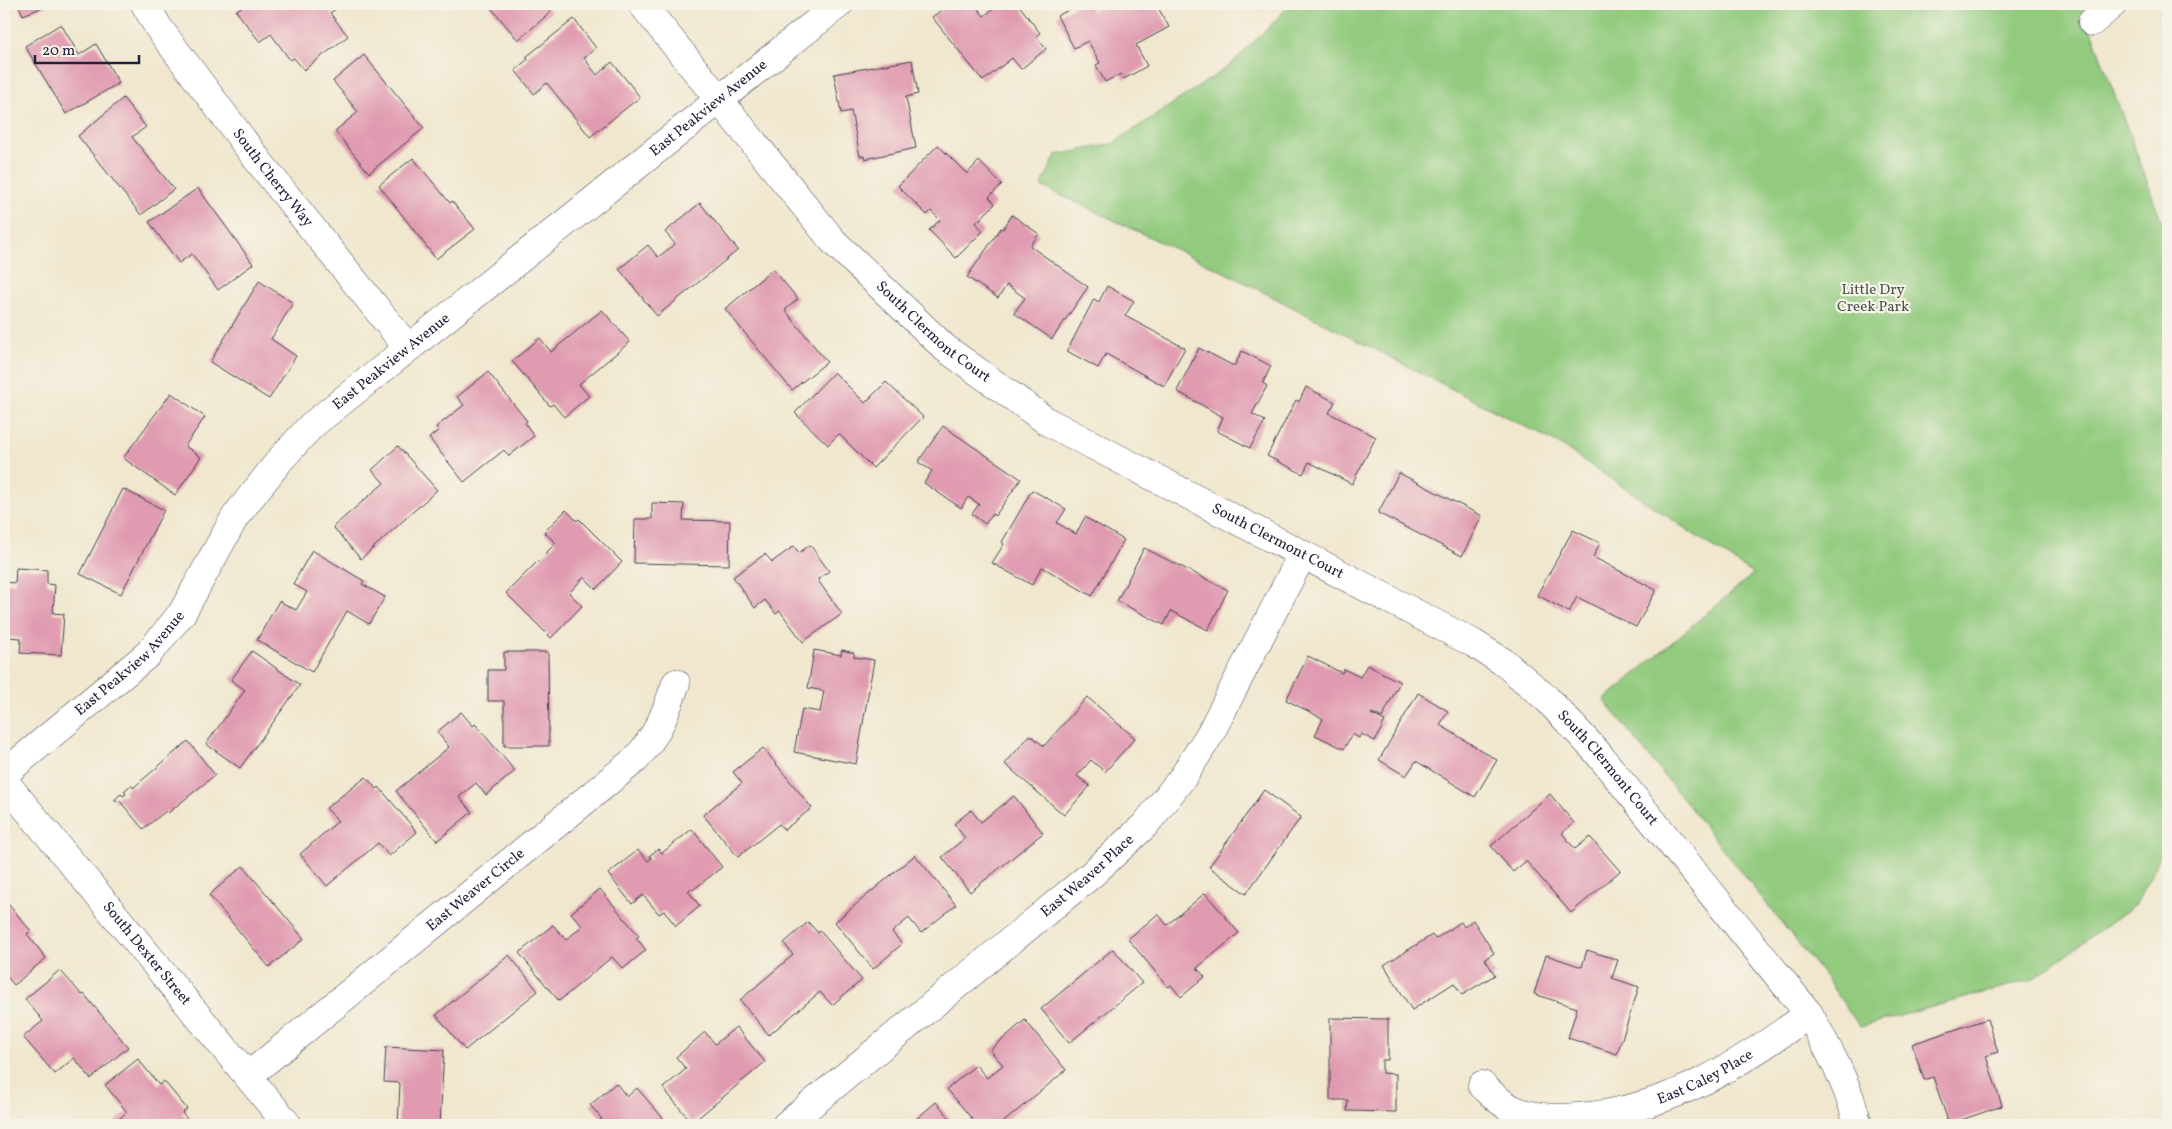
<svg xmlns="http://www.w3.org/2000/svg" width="2172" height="1129" viewBox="0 0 2172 1129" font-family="Vollkorn,serif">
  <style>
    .green { fill: #92ca7e; stroke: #5a765c }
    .building { fill: #e09bb0 }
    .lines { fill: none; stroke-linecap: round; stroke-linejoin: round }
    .minor-casing { stroke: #414051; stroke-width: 29 }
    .minor { stroke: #fff; stroke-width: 28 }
    .labels { text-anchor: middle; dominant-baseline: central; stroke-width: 4.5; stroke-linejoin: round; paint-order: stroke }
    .street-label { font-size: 15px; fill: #22223b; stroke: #f7f3e8 }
    .park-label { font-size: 15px; fill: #44544f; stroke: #f7f3e8 }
  </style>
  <rect width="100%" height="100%" fill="#f7f3e8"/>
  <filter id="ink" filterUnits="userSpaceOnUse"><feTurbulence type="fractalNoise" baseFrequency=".02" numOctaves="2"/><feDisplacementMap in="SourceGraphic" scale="10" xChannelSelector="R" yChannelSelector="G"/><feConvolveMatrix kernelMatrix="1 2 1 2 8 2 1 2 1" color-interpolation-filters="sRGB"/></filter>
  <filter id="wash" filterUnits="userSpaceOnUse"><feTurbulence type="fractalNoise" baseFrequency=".0096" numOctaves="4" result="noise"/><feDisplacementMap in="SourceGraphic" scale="20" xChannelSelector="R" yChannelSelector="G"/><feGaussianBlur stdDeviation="1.12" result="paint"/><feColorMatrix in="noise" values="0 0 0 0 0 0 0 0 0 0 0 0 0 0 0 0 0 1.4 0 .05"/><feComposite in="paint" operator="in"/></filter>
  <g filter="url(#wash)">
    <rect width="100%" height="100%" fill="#f0e7ce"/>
    <path class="green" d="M1290 4H2084V12L2168 238V841L2136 904 2033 979 1860 1027 1825 977 1604 700 1753 574 1559 444 1224 272 1041 186 1056 155 1112 144 1228 67 1275 21Z"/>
    <g id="blocks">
      <path class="building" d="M18 4H51L23 15Z
        M245 4H337L339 7 330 13 348 36 304 70 294 58 290 60 271 34 260 42 236 11Z
        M488 4H544L551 12 518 40Z
        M950 4H974L984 16 1000 4H1018L1040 33 1036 36 1046 49 1021 69 1012 58 983 81 932 17Z
        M1080 4H1088L1092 11 1105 4H1156L1169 27 1136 45 1147 66 1124 79 1121 74 1105 82 1096 65 1100 63 1088 41 1074 48 1057 16Z
        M574 19 596 48 584 58 597 75 612 62 640 97 590 137 547 83 534 94 515 70 528 59 526 57Z
        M61 24 79 55 96 44 119 83 66 114 25 46Z
        M364 55 424 128 369 173 335 131 358 112 333 81Z
        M912 60 918 94 906 97 916 148 865 159 864 156H860L851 111 841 113 834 74Z
        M123 98 146 127 132 137 174 189 141 215 78 136Z
        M938 145 967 174 979 161 1002 185 989 197 995 204 976 223 983 231 956 258 929 230 940 220 931 211 927 215 898 186Z
        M413 158 450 203 452 201 475 229 436 259 379 185Z
        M198 188 253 264 218 290 192 254 179 263 149 222Z
        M700 203 738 250 657 316 619 269 648 245 658 257 675 244 665 232Z
        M1012 215 1039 234 1030 246 1088 287 1052 339 1014 313 1025 298 1007 285 998 298 967 277 1001 228 1003 229Z
        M773 269 798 299 785 310 827 362 792 390 725 309Z
        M259 281 293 303 271 339 296 356 269 399 210 362Z
        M1107 286 1134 301 1125 316 1185 348 1164 386 1106 354 1098 368 1067 351 1094 299 1099 302Z
        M602 310 630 342 579 384 589 396 564 417 553 404 550 406 512 361 540 338 551 352Z
        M1199 348 1232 365H1235L1242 351 1271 366 1263 383 1267 386 1252 414 1265 421 1250 448 1217 431 1223 417 1177 391Z
        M488 372 527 421 525 423 534 436 509 456 504 450 464 482 429 438 439 430 436 427 464 405 457 397Z
        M834 372 865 403 886 382 923 417 873 468 839 434 828 445 795 413Z
        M1306 387 1335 402 1329 413 1376 437 1352 484 1309 462 1303 474 1267 456 1296 400 1299 402Z
        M171 393 205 417 185 446 201 457 175 495 123 458Z
        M943 426 1021 479 995 516 993 514 985 524 972 514 979 504 968 497 961 508 924 483 932 471 918 462Z
        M398 446 437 490 361 559 333 527 384 483 372 470Z
        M1399 473 1482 516 1462 556 1378 513Z
        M123 489 164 510 121 594 80 574Z
        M1032 490 1066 509 1057 523 1076 534 1085 517 1124 540 1092 596 1042 567 1032 585 992 563 1004 544 1002 542Z
        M652 503 684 504 683 520 730 521 729 565 634 563 635 519H652Z
        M566 510 577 521 579 519 622 562 596 589 584 577 569 593 582 606 551 638 506 593 556 543 544 532Z
        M1573 530 1600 543 1593 557 1656 590 1636 627 1577 597 1569 612 1537 595Z
        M810 545 829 571 818 579 819 582 842 614 803 642 780 611 776 614 765 600 755 608 733 577 765 554 772 562 794 546 799 553Z
        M1144 548 1228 590 1208 630 1171 611 1164 625 1117 601Z
        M312 550 364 581 362 584 385 597 369 624 347 611 312 672 257 640 279 601 296 610 307 592 293 584Z
        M16 568 47 570V584L55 585 53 613 64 614 61 655 20 653 21 638 6 637 7 631H4V582L15 583Z
        M814 650 841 655 842 650 854 653V657L874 660 856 764 794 752 802 709 820 712 824 691 808 688Z
        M252 651 300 685 240 768 206 744 245 690 231 680Z
        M504 652H548L549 746H504V701H488V670H504Z
        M1308 656 1342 673 1344 669 1360 677 1367 665 1400 682 1382 718 1372 713 1371 714 1385 721 1375 741 1361 734 1359 738 1352 734 1344 749 1315 735 1323 719 1320 717 1286 700Z
        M1418 693 1448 711 1440 725 1497 760 1475 797 1416 761 1406 776 1379 760Z
        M1087 697 1135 738 1105 772 1091 760 1077 776 1090 786 1064 815 1005 764 1030 735 1044 746Z
        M461 712 473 726 475 724 515 771 486 795 476 783 459 797 472 812 437 841 396 791 449 747 437 732Z
        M188 741 215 775 168 813 166 811 143 829 119 800 116 802 114 800 121 794 123 796 126 794 124 791 131 785 133 788Z
        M763 748 812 808 784 830 779 824 738 857 703 815 742 783 733 772Z
        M366 777 377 789 379 787 417 832 389 856 378 843 327 886 300 854 338 821 326 808Z
        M1264 790 1301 817 1246 894 1209 867Z
        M1550 794 1574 823 1562 833 1575 849 1590 837 1620 871 1571 913 1526 861 1513 872 1491 846Z
        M1014 796 1043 833 970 892 942 857 965 838 954 824 971 810 981 822Z
        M692 829 722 867 693 890 691 888 688 891 700 906 676 926 664 911 659 914 643 895 632 904 608 874 638 850 648 861 652 858 649 856 658 849 662 853Z
        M915 855 956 905 921 933 909 918 892 932 902 944 873 969 835 922Z
        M243 866 304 939 269 967 209 895Z
        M600 889 639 936 636 938 646 950 623 969 612 957 559 1001 519 953 553 925 566 940 582 926 571 913Z
        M1205 893 1239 933 1197 968 1205 977 1181 997 1171 985 1168 987 1128 939 1158 914 1167 925Z
        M8 904 31 931 27 934 46 958 14 985 4 973V907Z
        M1473 920 1494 953 1485 959 1495 975 1462 995 1454 983 1412 1010 1384 965 1432 935 1435 939 1461 922 1464 927Z
        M808 922 818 933 820 931 862 980 832 1005 820 992 769 1035 740 1000 793 955 784 943Z
        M1113 949 1142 983 1069 1043 1041 1009Z
        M1587 950 1618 960 1612 978 1639 987 1617 1054 1568 1038 1577 1008 1534 994 1546 955 1582 967Z
        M509 955 538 991 465 1050 436 1015Z
        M60 970 82 995 84 994 128 1047 91 1079 74 1058 55 1074 23 1037 43 1021 25 999Z
        M1330 1018 1388 1019V1060H1382V1073L1396 1074V1112L1347 1111 1348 1100H1330Z
        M1987 1019 1998 1052 1986 1056 2002 1106 1949 1124 1933 1077 1924 1080 1912 1044Z
        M1025 1020 1066 1070 1000 1125H977L947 1089 976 1065 987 1078 1003 1065 990 1050Z
        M736 1027 765 1062 692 1123 663 1088 686 1069 676 1057 705 1032 715 1044Z
        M386 1047 444 1050 440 1125H398L400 1083 384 1082Z
        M138 1059 159 1085 164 1081 187 1109 182 1113 192 1125H116L114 1123 127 1112 105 1085Z
        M616 1083 627 1097 637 1088 669 1125H594L602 1119 590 1105Z
        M936 1102 956 1125H908L914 1121Z"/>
    </g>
  </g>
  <g filter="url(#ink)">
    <use href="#blocks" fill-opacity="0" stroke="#414051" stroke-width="1"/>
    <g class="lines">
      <defs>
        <g id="minor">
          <path id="s1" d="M145 4 158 27 260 163 408 348"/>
          <path id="s2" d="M642 4 833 241 945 348 1048 422 1473 643 1505 663 1547 699 1596 751 1809 1014C1828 1049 1849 1085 1858 1125"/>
          <path d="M2092 22 2113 4"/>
          <path id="s3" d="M4 774 148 654 182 613 235 517 280 460 311 426 839 4"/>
          <path id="s4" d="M4 781 288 1125"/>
          <path id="s5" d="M248 1076 636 759C658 734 665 715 676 683"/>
          <path id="s6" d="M1482 1085C1492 1094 1502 1105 1515 1110 1538 1120 1565 1119 1590 1116 1676 1105 1740 1064 1809 1014"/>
          <path id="s7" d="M786 1125 1091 875 1145 825 1183 777 1210 734 1302 555"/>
        </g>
      </defs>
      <use href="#minor" class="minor-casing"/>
      <use href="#minor" class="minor"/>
    </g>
  </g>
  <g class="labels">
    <g class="street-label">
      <text stroke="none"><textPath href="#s3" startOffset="978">East Peakview Avenue</textPath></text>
      <text stroke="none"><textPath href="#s1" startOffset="216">South Cherry Way</textPath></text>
      <text stroke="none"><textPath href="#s2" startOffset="440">South Clermont Court</textPath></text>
      <text stroke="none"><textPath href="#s3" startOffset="572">East Peakview Avenue</textPath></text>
      <text stroke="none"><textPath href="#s2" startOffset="845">South Clermont Court</textPath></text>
      <text stroke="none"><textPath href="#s3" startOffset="168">East Peakview Avenue</textPath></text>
      <text stroke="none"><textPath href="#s2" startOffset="1250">South Clermont Court</textPath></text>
      <text stroke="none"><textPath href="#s7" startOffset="391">East Weaver Place</textPath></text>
      <text stroke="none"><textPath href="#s5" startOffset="294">East Weaver Circle</textPath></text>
      <text stroke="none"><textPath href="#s4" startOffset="224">South Dexter Street</textPath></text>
      <text stroke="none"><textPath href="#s6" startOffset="240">East Caley Place</textPath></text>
    </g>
    <g class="park-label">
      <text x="1873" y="290">Little Dry<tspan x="1873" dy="17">Creek Park</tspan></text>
    </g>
  </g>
  <rect width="2172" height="1129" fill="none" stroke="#f7f3e8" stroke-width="20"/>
  <path d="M35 55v8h104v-8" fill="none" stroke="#22223b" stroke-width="2.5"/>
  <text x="42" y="55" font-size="15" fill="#22223b" stroke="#f7f3e8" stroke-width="4" paint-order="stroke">20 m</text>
</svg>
